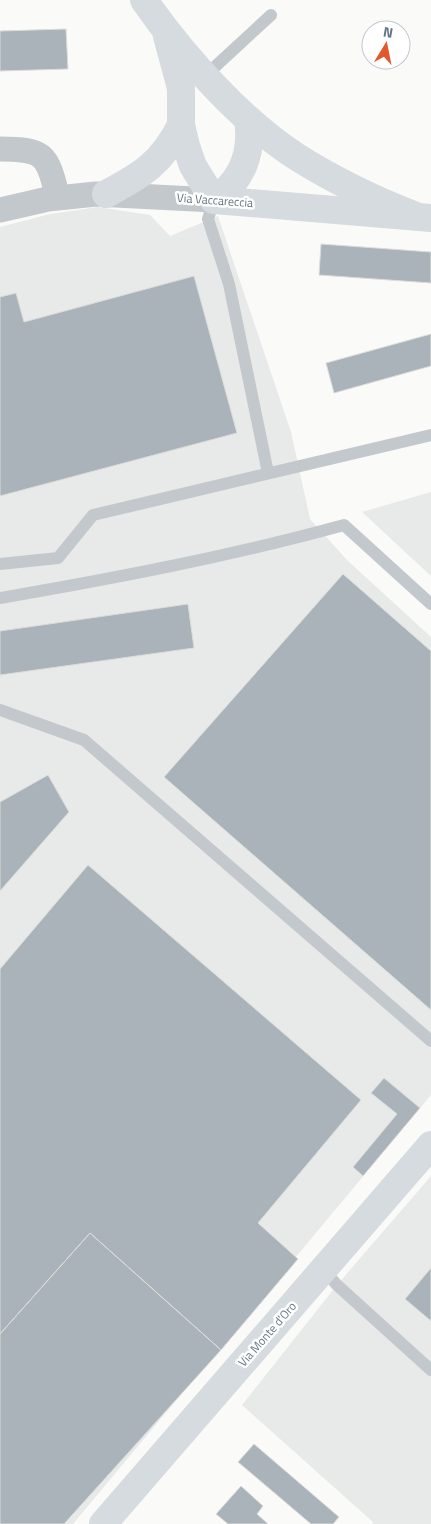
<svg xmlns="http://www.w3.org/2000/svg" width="431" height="1524" viewBox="0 0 431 1524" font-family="'Titillium Web',sans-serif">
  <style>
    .built { fill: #e8e9e9 }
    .building { fill: #aab3b9; stroke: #dcdcda }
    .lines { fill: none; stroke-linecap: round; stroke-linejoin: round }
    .lane { stroke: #c3c8cc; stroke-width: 12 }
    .street { stroke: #c3c8cc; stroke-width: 25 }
    .secondary { stroke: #d6dbdf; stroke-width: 28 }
    .highway { stroke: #d6dbdf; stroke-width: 28 }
    .labels { text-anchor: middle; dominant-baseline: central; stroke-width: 5; stroke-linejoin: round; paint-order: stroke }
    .street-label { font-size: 12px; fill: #657683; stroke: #fff }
  </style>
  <rect width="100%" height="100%" fill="#fafaf8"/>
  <path class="built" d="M98 207 150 215 170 236 218 216 291 432 310 519 347 560 431 637V1095L73 1524H0V227L50 214Z
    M431 492V576L362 512Z
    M431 1176V1524H372L373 1522 242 1405 337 1285Z"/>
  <path class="building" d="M66 29 68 69 0 71V31Z
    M321 244 431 252V283L319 275Z
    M194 276 237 433 0 496V297L16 293 24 322Z
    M431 334V366L334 393 326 363Z
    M343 574 431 651V1010L164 777Z
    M188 604 194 648 0 675V631Z
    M48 775 69 812 0 891V802Z
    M88 865 361 1100 258 1223 298 1259 221 1350 90 1233 0 1334V969Z
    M384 1078 420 1108 363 1176 353 1167 397 1114 371 1093Z
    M90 1233 221 1350 64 1524H0V1334Z
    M431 1268V1321L405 1299Z
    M254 1444 339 1517 333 1524H311L238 1462Z
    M241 1486 263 1506 257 1514 268 1524H228L216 1514Z"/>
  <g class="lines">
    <path class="lane" d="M206 75 271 15
      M214 200 208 219 229 284 268 473
      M0 564 58 558 93 515 431 435
      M0 598C116 578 231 556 344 525L431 604
      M0 710 84 740 431 1041
      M323 1269 337 1285 431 1370"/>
    <path class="street" d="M0 149C46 149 47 155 58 198
      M0 210 48 199 96 194 214 200"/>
    <path class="secondary" d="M214 200 431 218
      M103 1524 431 1145"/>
    <path class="highway" d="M144 0C182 55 241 121 297 157 335 181 375 200 416 216
      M167 36 181 88V125L186 146 193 166 214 200C242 181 253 153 248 120
      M106 194C142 175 162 163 181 125"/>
  </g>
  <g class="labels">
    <g class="street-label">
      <text transform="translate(215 200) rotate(4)">Via Vaccareccia</text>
      <text transform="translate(267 1334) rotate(-49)">Via Monte d'Oro</text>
    </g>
  </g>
  <g transform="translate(386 45) rotate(10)"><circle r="24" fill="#ffffff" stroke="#c1c8cd"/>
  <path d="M0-4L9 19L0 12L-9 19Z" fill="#e4572e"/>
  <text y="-8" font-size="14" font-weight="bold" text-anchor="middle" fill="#657683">N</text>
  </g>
</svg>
